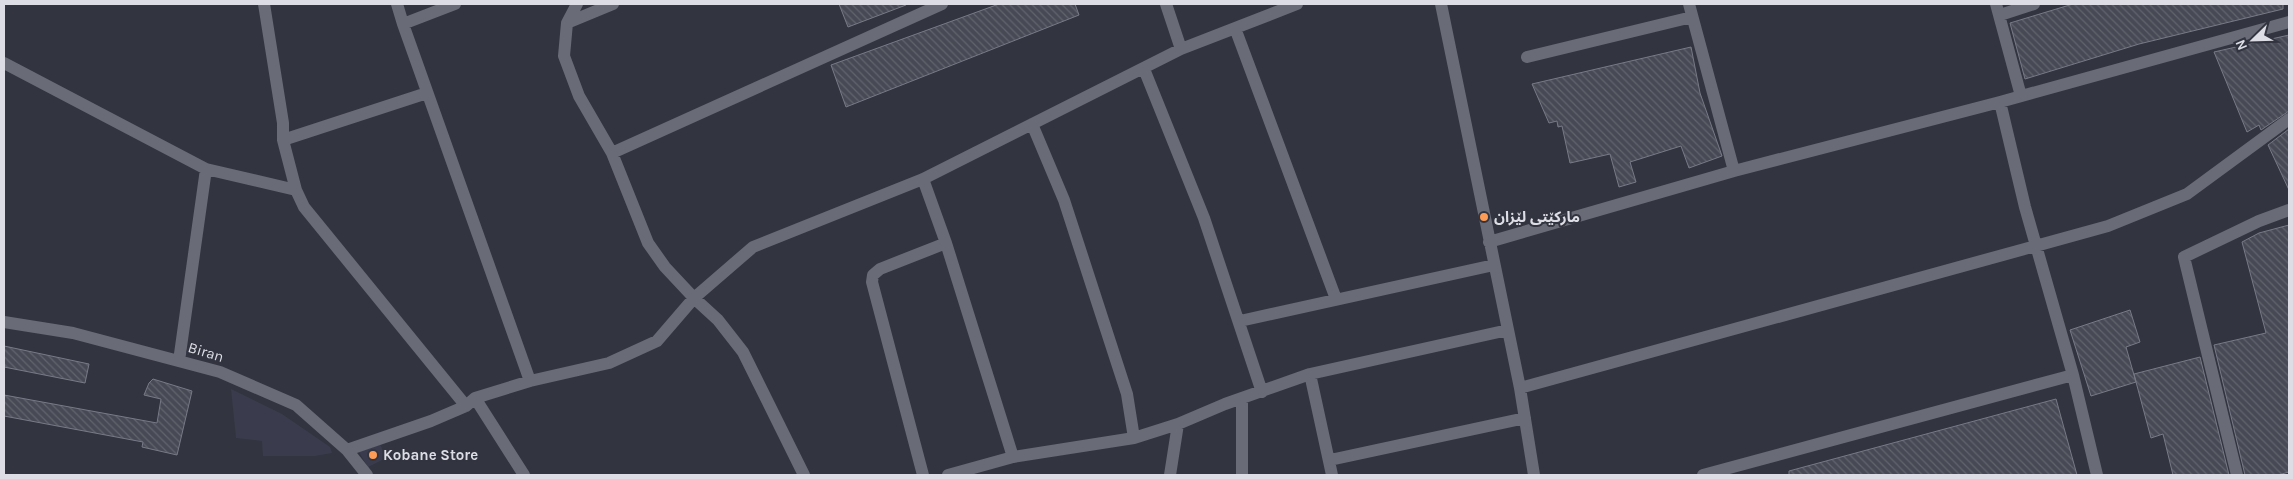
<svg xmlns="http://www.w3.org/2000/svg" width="2293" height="479" viewBox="0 0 2293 479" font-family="Karla,'Noto Sans Arabic',sans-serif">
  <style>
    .built { fill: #3a3c4d }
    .building { fill: url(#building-back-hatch); stroke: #787a87 }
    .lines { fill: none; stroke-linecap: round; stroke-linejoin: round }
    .minor { stroke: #696b77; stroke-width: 12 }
    .poi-dot { fill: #fd9c56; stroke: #32343f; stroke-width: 2 }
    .labels { text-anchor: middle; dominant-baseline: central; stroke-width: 4; stroke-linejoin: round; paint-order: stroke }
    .poi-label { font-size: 15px; font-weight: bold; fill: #dddee5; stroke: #32343f; text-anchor: start }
    .street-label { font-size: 15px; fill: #dddee5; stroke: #32343f }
  </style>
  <defs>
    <pattern id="building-back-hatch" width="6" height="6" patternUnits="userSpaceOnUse" patternTransform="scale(1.25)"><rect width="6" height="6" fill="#474955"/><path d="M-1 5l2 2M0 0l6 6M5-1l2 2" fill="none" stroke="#61636d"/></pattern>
  </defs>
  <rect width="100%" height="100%" fill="#32343f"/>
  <path class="built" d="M231 389 282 414 330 447 332 453 315 456H263L262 441 236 438Z
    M380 444 386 458 368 467 359 452Z"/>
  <path class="building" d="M839 4H906V5L848 27Z
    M999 4H1075L1079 15 846 107 831 65Z
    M2073 4H2283V9L2139 44 2025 79 2010 23Z
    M2289 35V111L2261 130 2259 125 2247 132 2214 52Z
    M1691 47 1700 93 1722 156 1689 168 1681 146 1630 162 1636 182 1619 187 1610 154 1570 163 1562 126 1558 127 1557 121 1549 123 1532 84Z
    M2289 129V190L2268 145Z
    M2289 225V472L2278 475H2245L2214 345 2266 333 2242 242 2259 233Z
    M2130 310 2140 342 2126 347 2136 382 2134 374 2200 357 2229 475H2173L2163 434 2151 438 2136 382 2091 396 2070 330Z
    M4 346 89 364 85 383 4 367Z
    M153 379 192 391 177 455 142 447 143 442 4 416V395L157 423 161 399 144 395 149 383Z
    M2056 399 2077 475H1789V471Z"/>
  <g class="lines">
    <path class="minor" d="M264 4 283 123V140L296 190
      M397 4 403 24 530 381
      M577 4 567 23 564 56 579 96 612 153 648 243 665 267 694 298 718 320 743 352 804 475
      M1166 4 1181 49
      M1441 4 1520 388 1534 475
      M1689 4 1734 171
      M1996 4 2021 96
      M2000 15 2034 4
      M567 23 613 4
      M403 24 455 4
      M1235 28 1336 299
      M1527 57 1692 17
      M4 63 206 169 296 190 304 207 466 406
      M1144 69 1204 218 1262 392
      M2000 102 2025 207 2073 375 2097 475
      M1032 124 1064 200 1127 394 1134 438
      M283 140 427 93
      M612 153 942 4
      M923 179 946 243 1013 457
      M1489 242 1734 171 2000 102 2289 22
      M1240 321 1494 265
      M4 322 73 333 220 372 296 405 347 450 367 475
      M179 361 206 169
      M1310 374 1332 475
      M1520 388 2108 226 2187 194 2289 119
      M475 398 524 475
      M347 450 431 421 466 406 475 398 530 381 609 363 657 341 694 298 753 247 923 179 1181 49 1297 4
      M1330 460 1525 418
      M923 475 872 282 873 275 880 269 946 243
      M948 475 1013 457 1134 438 1178 424 1225 404 1310 374 1508 330
      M1170 475 1178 424
      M1242 475V399
      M1703 475 2073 375
      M2237 475 2184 257 2259 221 2289 210"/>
  </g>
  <g class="poi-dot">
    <circle cx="1484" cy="217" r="5"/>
    <circle cx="373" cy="455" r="5"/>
  </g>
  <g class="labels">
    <g class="poi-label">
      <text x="1494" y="217">مارکێتی لێزان</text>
      <text x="383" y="455">Kobane Store</text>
    </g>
    <g class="street-label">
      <text transform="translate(206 352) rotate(17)">Biran</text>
    </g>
  </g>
  <rect width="2293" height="479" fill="none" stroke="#dddee5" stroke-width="10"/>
  <g transform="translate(2253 40) rotate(247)" stroke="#32343f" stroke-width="4" paint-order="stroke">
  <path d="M0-4L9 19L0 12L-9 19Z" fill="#dddee5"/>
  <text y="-8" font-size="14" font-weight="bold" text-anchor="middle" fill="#dddee5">N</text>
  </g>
</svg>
